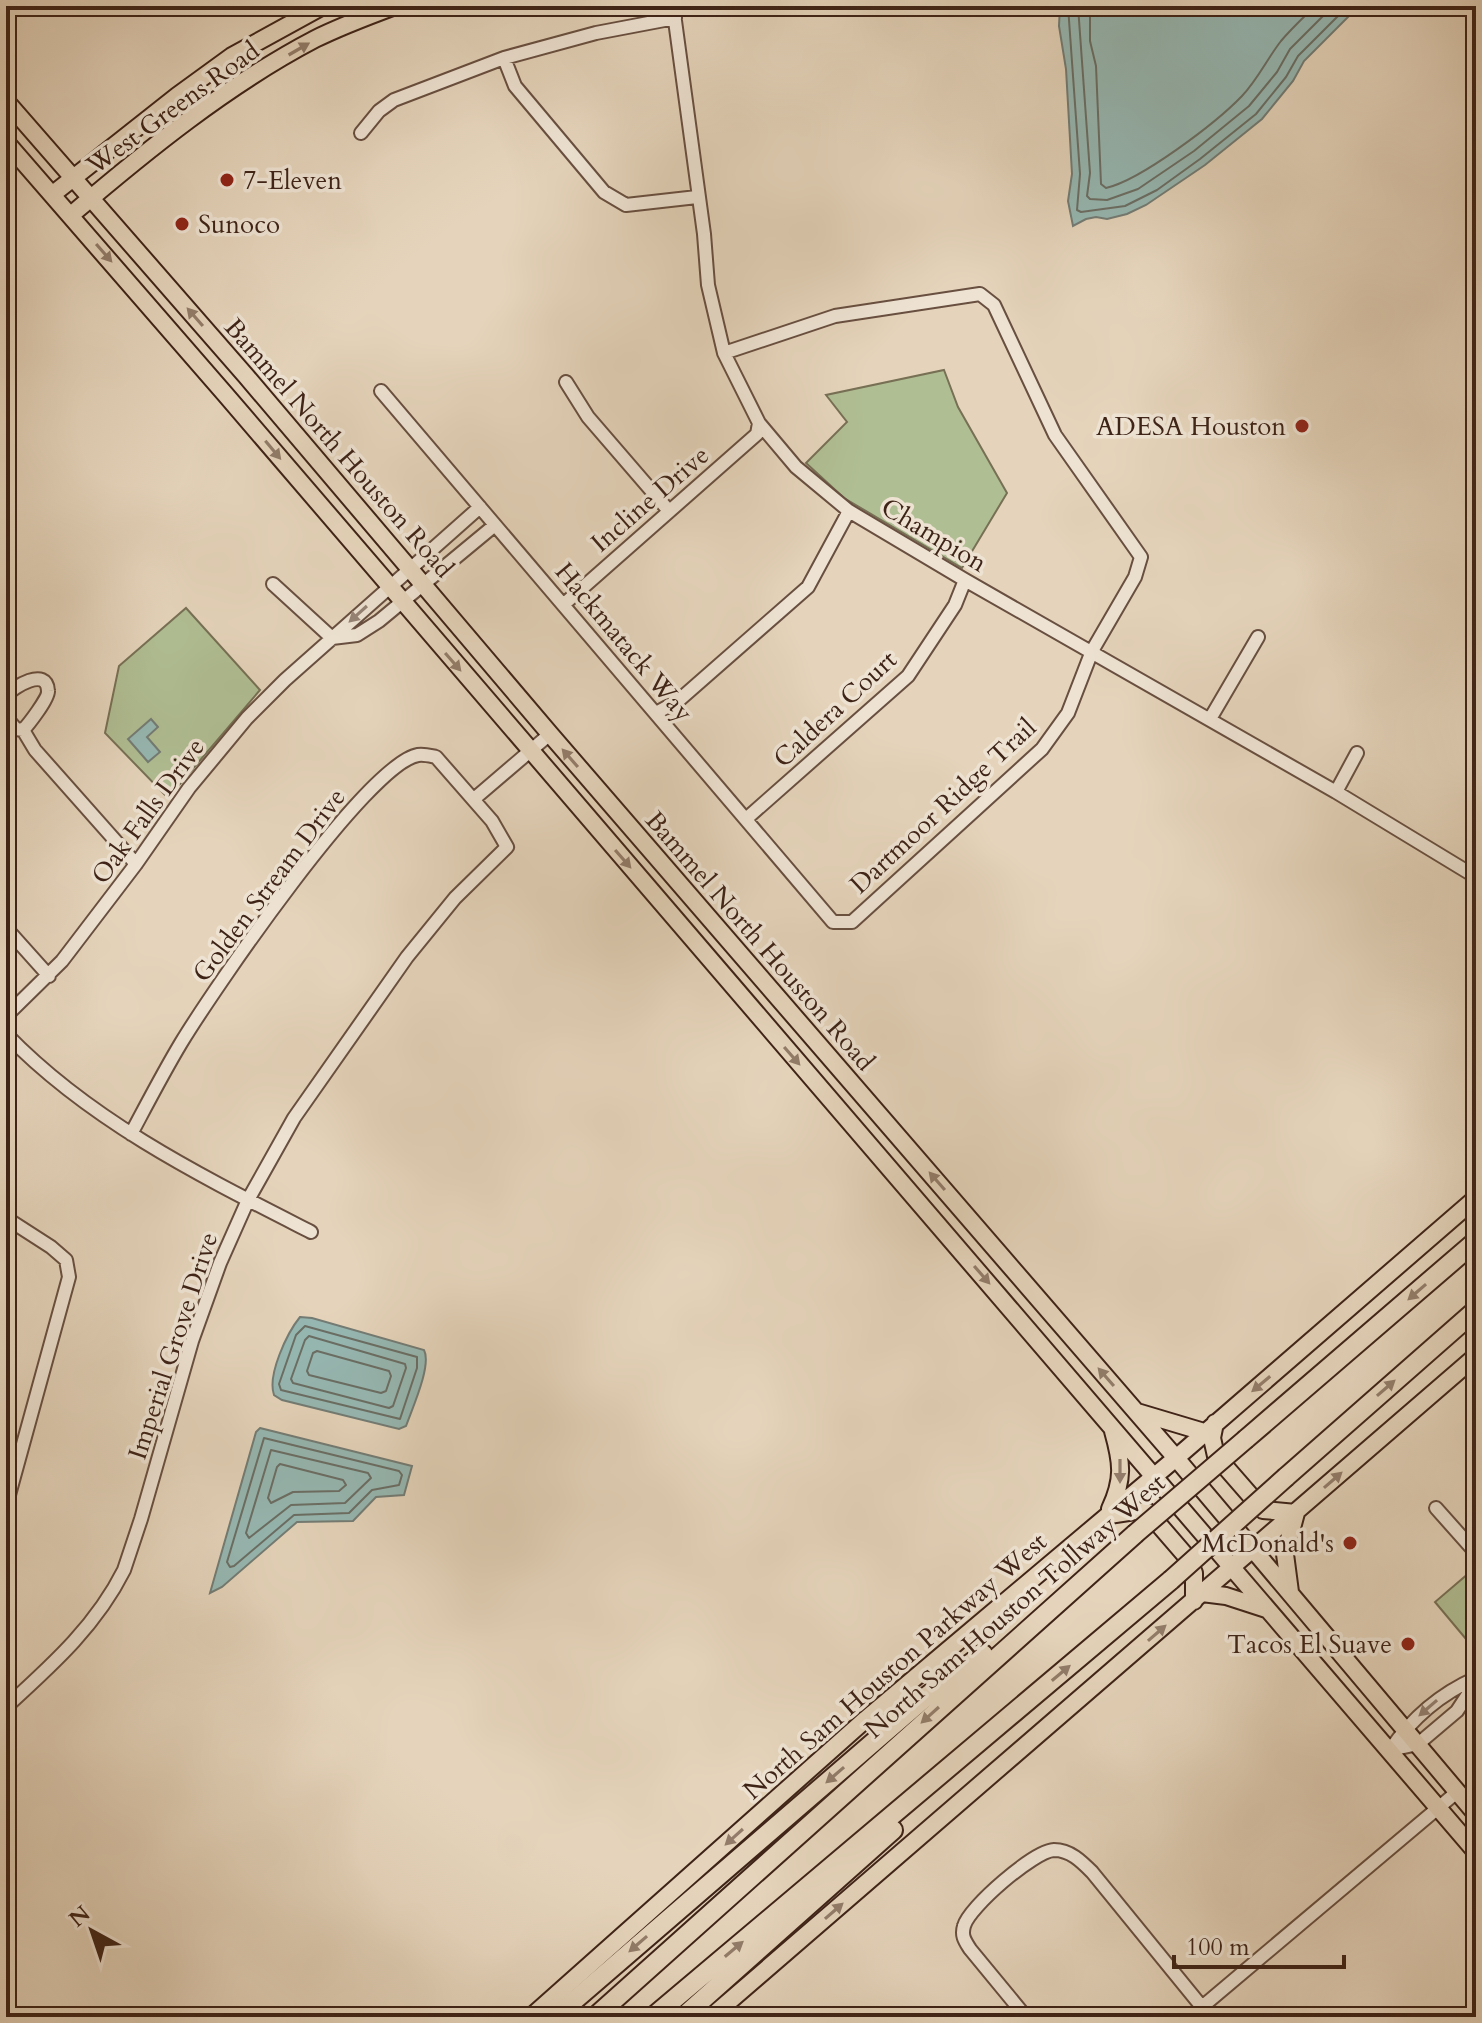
<svg xmlns="http://www.w3.org/2000/svg" width="1482" height="2023" viewBox="0 0 1482 2023" font-family="Cardo,serif">
  <style>
    .green { fill: #b0be93; stroke: #777055; stroke-width: 2 }
    .water { fill: #96b8b3; stroke: #737c75; stroke-width: 2 }
    .lines { fill: none; stroke-linecap: round; stroke-linejoin: round }
    .shore { stroke: #6a6e65; stroke-width: 2 }
    .minor-casing { stroke: #684f40; stroke-width: 16 }
    .major-casing { stroke: #3e2317; stroke-width: 20 }
    .highway-casing { stroke: #3e2317; stroke-width: 22 }
    .minor { stroke: #eee3d3; stroke-width: 12 }
    .major { stroke: #e5d4bb; stroke-width: 16 }
    .highway { stroke: #e5d4bb; stroke-width: 18 }
    .highway-bridge-casing { stroke: #3e2317; stroke-width: 22; stroke-linecap: butt }
    .highway-bridge { stroke: #e5d4bb; stroke-width: 18 }
    .oneway { fill: #927c69 }
    .oneway2 { fill: #968375 }
    .poi-dot { fill: #8f2418; stroke: #eee3d3; stroke-width: 3 }
    .labels { text-anchor: middle; dominant-baseline: central; stroke-width: 7; stroke-linejoin: round; paint-order: stroke }
    .street-label { font-size: 26px; fill: #3e2317; stroke: #eee3d3 }
    .poi-label { font-size: 26px; fill: #3e2317; stroke: #eee3d3; text-anchor: end }
  </style>
  <rect width="100%" height="100%" fill="#e5d4bb"/>
  <filter id="stains"><feTurbulence type="fractalNoise" baseFrequency=".0025" numOctaves="4"/><feColorMatrix values="0 0 0 0 .2 0 0 0 0 .09 0 0 0 0 .02 0 0 0 .5 -.17"/></filter>
  <radialGradient id="worn" r=".72"><stop offset=".6" stop-color="#630" stop-opacity="0"/><stop offset="1" stop-color="#630" stop-opacity=".3"/></radialGradient>
  <path class="green" d="M944 370 958 407 1007 493 962 568 844 498 806 463 847 422 826 395Z
    M186 608 260 690 168 798 105 733 119 666Z
    M1476 1567V1651L1435 1602Z"/>
  <path class="water" d="M1060 6H1359L1304 61 1293 81 1262 119 1205 165 1146 205 1127 214 1107 219 1096 217 1086 219 1073 226 1068 201 1072 174 1066 69 1059 26Z
    M151 719 158 727 147 737 160 752 148 762 128 739Z
    M300 1317 312 1318 424 1350C432 1365 412 1409 406 1426L399 1429 282 1400 274 1395C267 1375 287 1333 300 1317Z
    M260 1428 412 1466 404 1495 376 1497 353 1521 297 1522 222 1587 210 1593 256 1432Z"/>
  <g class="lines">
    <path class="shore" d="M1068 6 1080 174 1077 210 1081 212 1125 206 1157 190 1200 159 1256 114 1286 77 1298 56 1348 6
      M1078 6 1090 173 1087 196 1090 199 1107 200 1138 189 1194 151 1249 106 1277 72 1290 49 1333 6
      M1090 6V41L1096 66 1101 184 1106 188C1141 180 1216 123 1242 96 1258 79 1267 59 1281 41 1291 29 1304 17 1315 6
      M305 1326 417 1357V1368L400 1419 281 1390 279 1384 296 1335Z
      M309 1336 405 1364 406 1368 393 1406 389 1408 293 1383 291 1379 305 1340Z
      M317 1351 389 1371 391 1376 386 1391 381 1393 309 1375 307 1371 313 1353Z
      M264 1438 399 1471 402 1475 399 1485 372 1490 349 1513 294 1515 234 1566 230 1567 227 1562Z
      M271 1450 368 1473 371 1478 345 1503 291 1505 249 1538 246 1533Z
      M280 1464 343 1480 346 1485 339 1491 293 1492 271 1503 268 1498 277 1467Z"/>
    <defs>
      <path id="minor" d="M673 6 704 234 708 285 724 353 759 423 796 467 849 511 965 580 1336 792 1476 877
        M504 58 515 86 604 192 626 205 697 197
        M361 133 379 111 394 100 504 58 596 33 675 18
        M566 382 588 417 669 511
        M381 391 833 922H852L1042 749 1068 713 1092 651 1135 577 1141 557 1055 435 994 305 980 294 835 316 724 353
        M273 584 332 638
        M563 605 757 434 759 423
        M332 638 357 635 379 621 495 525
        M6 696C13 687 47 666 48 691 49 698 28 725 23 730
        M656 713 678 701 808 587 849 511
        M6 717 16 729 23 730 35 750 136 864
        M1210 719 1258 637
        M1336 792 1357 753
        M474 799 550 734
        M746 819 908 676 955 605 965 580
        M6 928 49 976
        M6 1016 62 961 136 864 189 788 247 718 285 680 480 507
        M6 1034C91 1122 203 1177 311 1232
        M6 1218 51 1247 66 1260 69 1277 6 1506
        M1436 1508 1476 1553
        M6 1707C52 1665 96 1626 124 1570L141 1519 192 1341 220 1263 248 1200 294 1118 407 957 455 898 507 847 492 821 436 757C431 756 424 754 418 755 367 764 212 992 181 1043 163 1073 147 1104 131 1134
        M1390 1750C1412 1718 1440 1694 1476 1678
        M1390 1750 1418 1744 1457 1711 1476 1682
        M1026 2017 970 1949C965 1941 961 1936 964 1926 969 1907 1034 1851 1054 1850 1070 1850 1081 1861 1092 1872L1202 2007
        M1190 2017 1457 1792"/>
      <path id="major" d="M6 101 246 376 550 734 1176 1458 1476 1814
        M6 142 225 394 1476 1852
        M53 194 177 96 232 56 323 6
        M71 215C146 151 227 85 315 39 341 26 368 16 395 6
        M1137 1412 1204 1432
        M1215 1423 1212 1438 1216 1456 1263 1510 1296 1513 1285 1554 1290 1592
        M1110 1509C1124 1479 1122 1463 1113 1431
        M1109 1515 1135 1511 1148 1512 1186 1556 1194 1573V1601
        M1202 1593 1226 1596 1266 1609
        M531 2017 866 1719 1176 1458 1476 1198
        M711 2017 1476 1356"/>
      <path id="highway" d="M1246 1439 1476 1241
        M1286 1477 1476 1310
        M555 2017 927 1696 983 1654
        M595 2017 1135 1534
        M653 2017 1171 1580
        M683 2017 893 1830"/>
    </defs>
    <use href="#minor" class="minor-casing"/>
    <use href="#major" class="major-casing"/>
    <use href="#highway" class="highway-casing"/>
    <use href="#minor" class="minor"/>
    <use href="#major" class="major"/>
    <use href="#highway" class="highway"/>
    <defs>
      <path id="highway-bridge" d="M1135 1534 1246 1439
        M1171 1580 1286 1477"/>
    </defs>
    <use href="#highway-bridge" class="highway-bridge-casing"/>
    <use href="#highway-bridge" class="highway-bridge"/>
  </g>
  <defs><path id="oneway-solid" d="M-6-.8H1V-3.2L6.5 0L1 3.2V.8H-6Z" transform="scale(2)"/></defs>
  <g class="oneway">
    <use href="#oneway-solid" transform="translate(299 49) rotate(-30)"/>
    <use href="#oneway-solid" transform="translate(104 253) rotate(49)"/>
    <use href="#oneway-solid" transform="translate(195 317) rotate(-131)"/>
    <use href="#oneway-solid" transform="translate(273 450) rotate(50)"/>
    <use href="#oneway-solid" transform="translate(453 662) rotate(49)"/>
    <use href="#oneway-solid" transform="translate(570 758) rotate(-131)"/>
    <use href="#oneway-solid" transform="translate(623 859) rotate(49)"/>
    <use href="#oneway-solid" transform="translate(792 1056) rotate(49)"/>
    <use href="#oneway-solid" transform="translate(937 1181) rotate(-131)"/>
    <use href="#oneway-solid" transform="translate(982 1275) rotate(49)"/>
    <use href="#oneway-solid" transform="translate(1417 1292) rotate(139)"/>
    <use href="#oneway-solid" transform="translate(1106 1377) rotate(-131)"/>
    <use href="#oneway-solid" transform="translate(1261 1384) rotate(140)"/>
    <use href="#oneway-solid" transform="translate(1386 1388) rotate(-41)"/>
    <use href="#oneway-solid" transform="translate(1120 1471) rotate(90)"/>
    <use href="#oneway-solid" transform="translate(1333 1480) rotate(-41)"/>
    <use href="#oneway-solid" transform="translate(1157 1633) rotate(-41)"/>
    <use href="#oneway-solid" transform="translate(1061 1673) rotate(-40)"/>
    <use href="#oneway-solid" transform="translate(930 1715) rotate(138)"/>
    <use href="#oneway-solid" transform="translate(835 1775) rotate(139)"/>
    <use href="#oneway-solid" transform="translate(734 1837) rotate(138)"/>
    <use href="#oneway-solid" transform="translate(834 1911) rotate(-41)"/>
    <use href="#oneway-solid" transform="translate(638 1944) rotate(139)"/>
    <use href="#oneway-solid" transform="translate(734 1949) rotate(-40)"/>
  </g>
  <g class="oneway2">
    <use href="#oneway-solid" transform="translate(358 614) rotate(138)"/>
    <use href="#oneway-solid" transform="translate(1428 1708) rotate(139)"/>
  </g>
  <g class="poi-dot">
    <circle cx="227" cy="180" r="8"/>
    <circle cx="182" cy="224" r="8"/>
    <circle cx="1302" cy="426" r="8"/>
    <circle cx="1350" cy="1543" r="8"/>
    <circle cx="1408" cy="1644" r="8"/>
  </g>
  <g class="labels">
    <g class="street-label">
      <text transform="translate(173 108) rotate(-36)">West Greens Road</text>
      <text transform="translate(339 448) rotate(49)">Bammel North Houston Road</text>
      <text transform="translate(650 499) rotate(-41)">Incline Drive</text>
      <text transform="translate(934 535) rotate(31)">Champion</text>
      <text transform="translate(624 642) rotate(50)">Hackmatack Way</text>
      <text transform="translate(835 709) rotate(-43)">Caldera Court</text>
      <text transform="translate(943 806) rotate(-43)">Dartmoor Ridge Trail</text>
      <text transform="translate(148 811) rotate(-54)">Oak Falls Drive</text>
      <text transform="translate(269 885) rotate(-53)">Golden Stream Drive</text>
      <text transform="translate(760 941) rotate(49)">Bammel North Houston Road</text>
      <text transform="translate(173 1346) rotate(-72)">Imperial Grove Drive</text>
      <text transform="translate(1015 1606) rotate(-41)">North Sam Houston Tollway West</text>
      <text transform="translate(895 1666) rotate(-41)">North Sam Houston Parkway West</text>
    </g>
    <g class="poi-label">
      <text x="243" y="180" text-anchor="start">7-Eleven</text>
      <text x="198" y="224" text-anchor="start">Sunoco</text>
      <text x="1286" y="426">ADESA Houston</text>
      <text x="1334" y="1543">McDonald's</text>
      <text x="1392" y="1644">Tacos El Suave</text>
    </g>
  </g>
  <rect width="1482" height="2023" fill="none" stroke="#e5d4bb" stroke-width="32"/>
  <rect x="8" y="8" width="1466" height="2007" fill="none" stroke="#3e2317" stroke-width="4"/>
  <rect x="16" y="16" width="1450" height="1991" fill="none" stroke="#3e2317" stroke-width="2"/>
  <g transform="translate(92 1931) rotate(320)" stroke="#eee3d3" stroke-width="6" paint-order="stroke">
  <path d="M0-6L14 30L0 20L-14 30Z" fill="#3e2317"/>
  <text y="-12" font-size="22" font-weight="bold" text-anchor="middle" fill="#3e2317">N</text>
  </g>
  <path d="M1174 1955v12h170v-12" fill="none" stroke="#3e2317" stroke-width="4"/>
  <text x="1186" y="1955" font-size="24" fill="#3e2317" stroke="#eee3d3" stroke-width="6" paint-order="stroke">100 m</text>
  <rect width="100%" height="100%" filter="url(#stains)"/>
  <rect width="100%" height="100%" fill="url(#worn)"/>
</svg>
